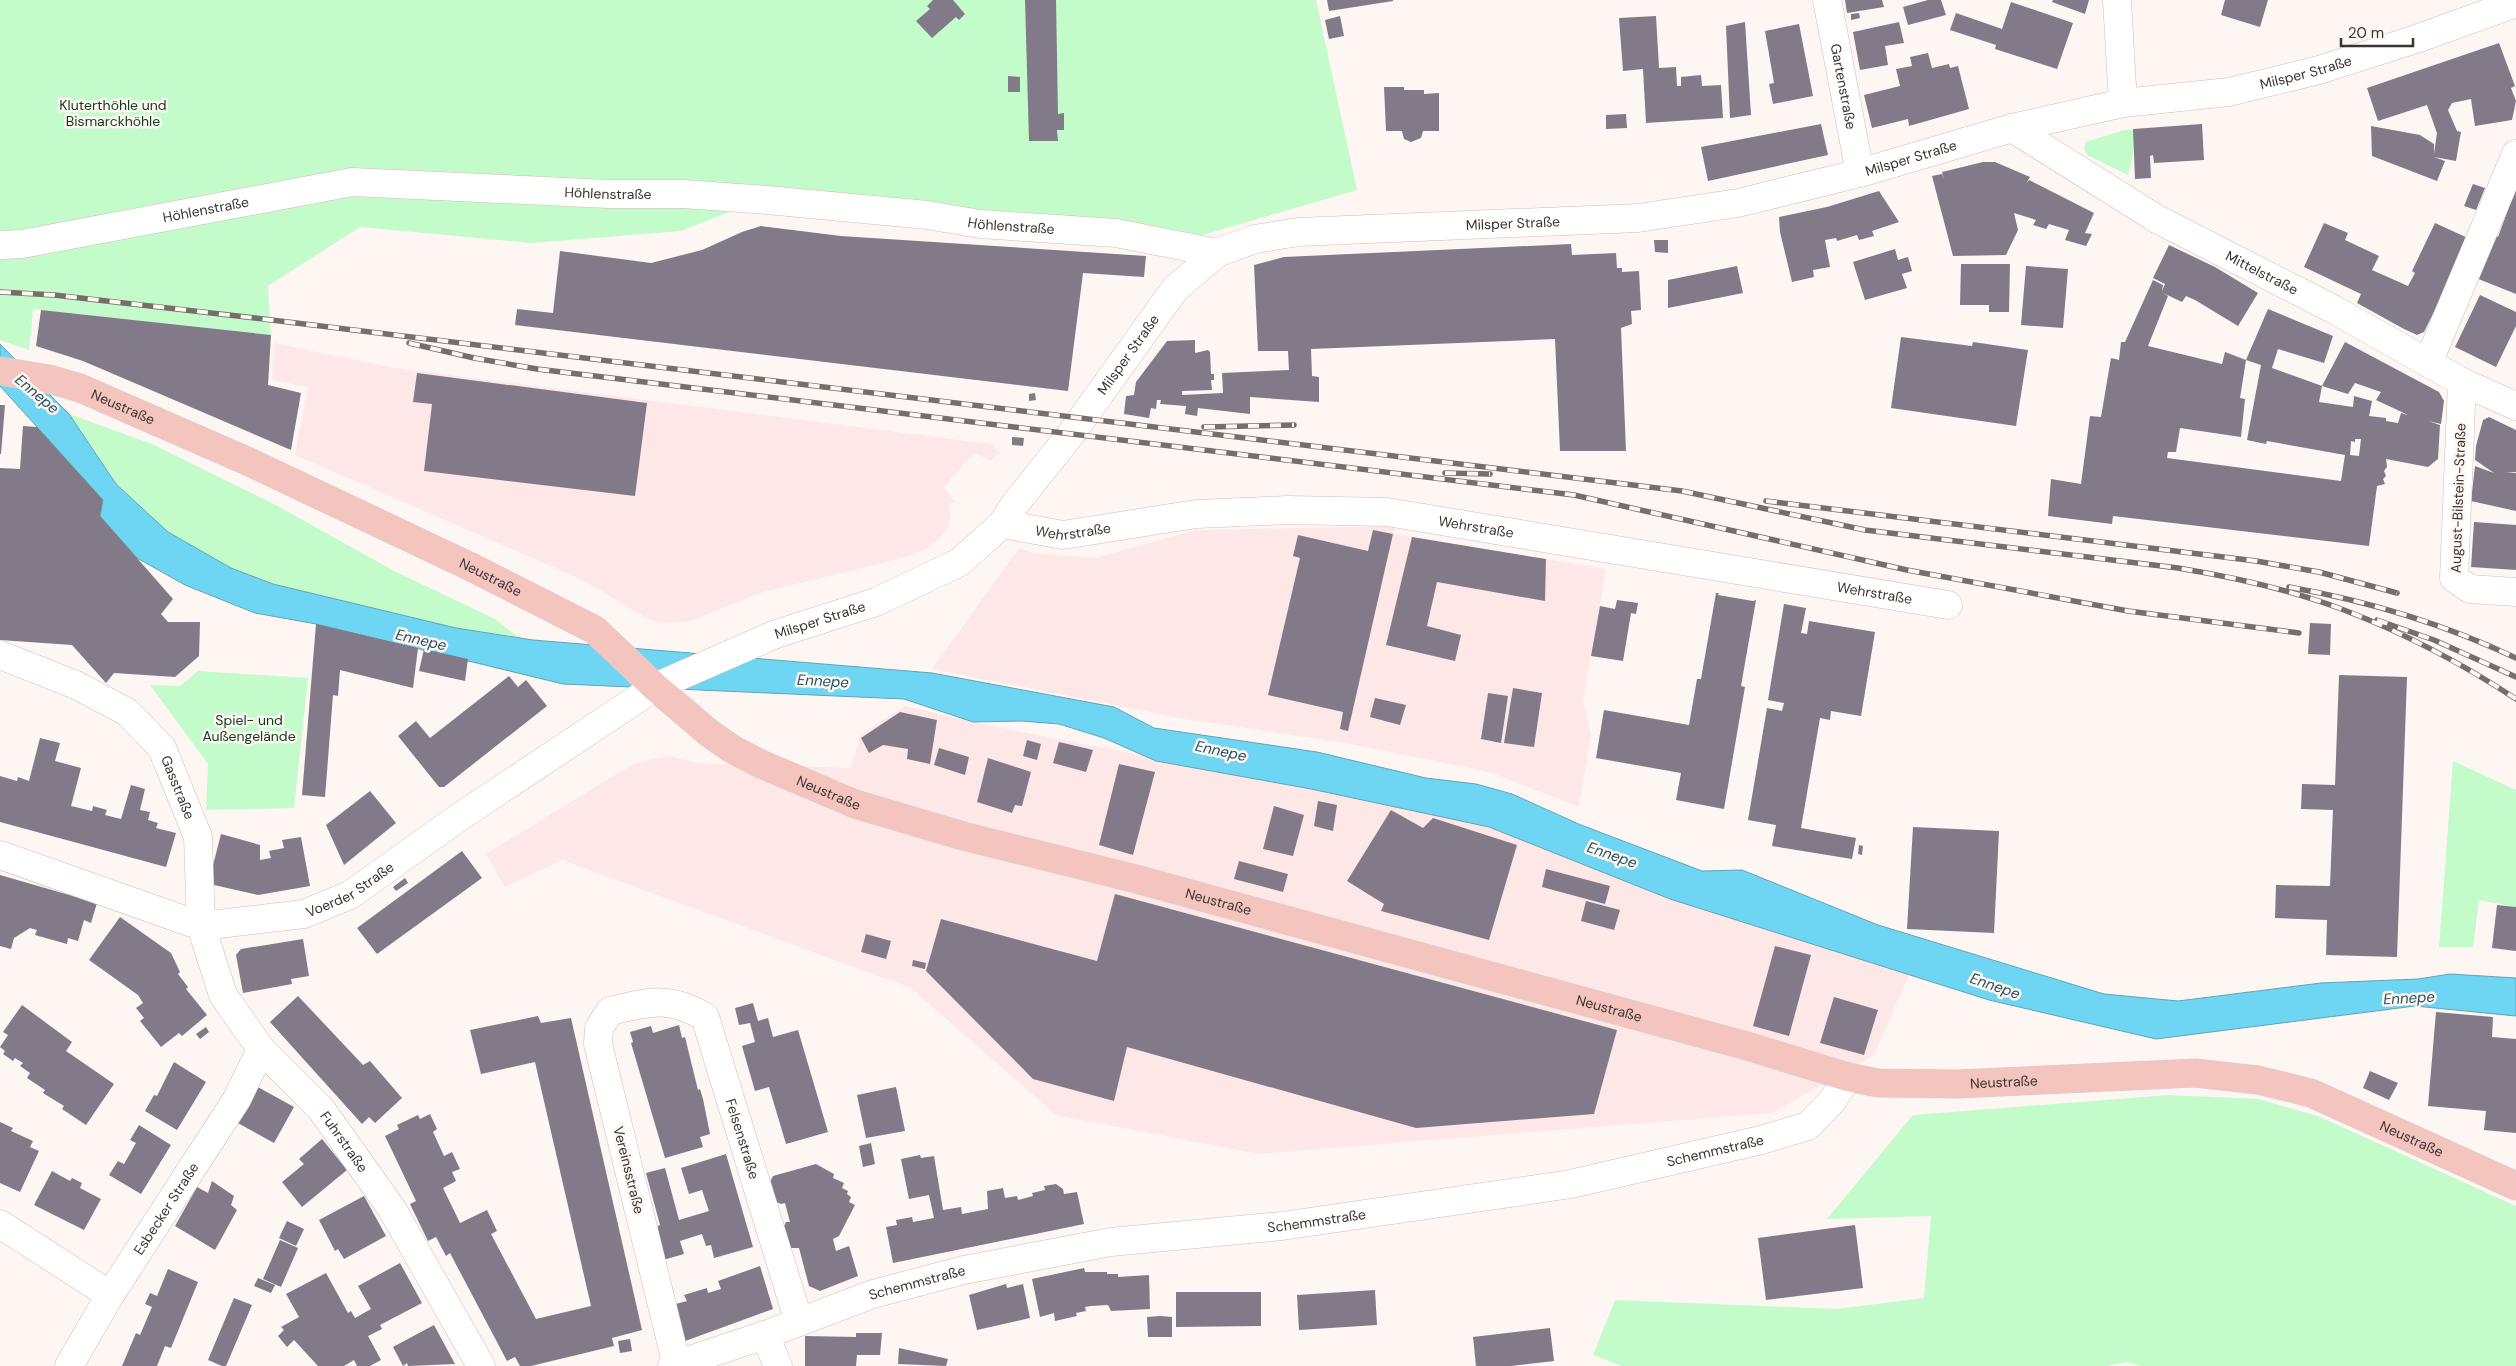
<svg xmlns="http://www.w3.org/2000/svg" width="2516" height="1366" viewBox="0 0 2516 1366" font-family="'DM Sans',sans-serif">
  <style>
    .commercial { fill: #fee8e7 }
    .green { fill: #c3fbcb }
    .water { fill: #6ed5f2; stroke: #5fa5b8 }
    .building { fill: #827a89; fill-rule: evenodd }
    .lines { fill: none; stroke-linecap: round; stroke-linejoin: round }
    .minor-casing { stroke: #cfbeb4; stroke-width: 29 }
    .major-casing { stroke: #d4d2d1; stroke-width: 29 }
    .minor { stroke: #fff; stroke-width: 28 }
    .major { stroke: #f4c4bf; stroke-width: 28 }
    .rail-casing { stroke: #756e6a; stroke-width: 5.5 }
    .rail { stroke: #fdf6f2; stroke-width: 4; stroke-dasharray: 11; stroke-linecap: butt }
    .labels { text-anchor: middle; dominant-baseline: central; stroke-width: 5; stroke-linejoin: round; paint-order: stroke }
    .street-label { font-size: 14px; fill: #3b3430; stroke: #fdf6f2 }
    .park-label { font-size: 14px; fill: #0b3d1a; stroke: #fdf6f2 }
    .water-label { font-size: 15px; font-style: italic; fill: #265360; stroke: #fdf6f2 }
  </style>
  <rect width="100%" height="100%" fill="#fdf6f2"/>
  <path class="commercial" d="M274 343 395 368 991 444 1001 454 994 456 991 461 974 453 944 487 954 502 949 504 951 516 948 527 942 536 927 549 899 559 763 592 688 622 660 623 643 616 581 579 295 455 308 387 272 380Z
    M1395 526 1393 534 1606 569 1583 701 1591 734 1579 807 1489 772 1430 760 1345 743 1180 718 932 669 1019 548 1032 553 1095 558 1196 530Z
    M905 706 973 722 1311 789 1489 827 1670 899 1909 975 1874 1055 1772 1113 1258 1154 1056 1115 911 988 562 860 505 887 486 854 633 764 668 756 700 763 851 768 860 735Z"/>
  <path class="green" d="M0 0H1316L1357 190 1185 240 762 199 681 231 531 243 360 227 268 286 271 335 33 309 29 350 0 340Z
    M2124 130H2134L2133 155 2128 175 2089 156C2084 152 2083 148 2086 142Z
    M69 414 152 444 276 505 394 571 495 619 518 637 456 628 273 584 231 568 168 532 116 484Z
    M198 671 308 678 294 808 206 810 208 764 150 685 180 686Z
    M2453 761 2516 790V907L2479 900 2473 947H2439Z
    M2169 1095 2258 1099 2318 1116 2516 1206V1366H2141L2127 1362 2106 1366H1622L1593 1355 1615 1300 1837 1309 1924 1298 1931 1216 1827 1219 1913 1115Z"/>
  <path class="water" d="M0 344 69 414 116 484 168 532 231 568 273 584 456 628 533 640 932 673 1114 707 1154 728 1317 752 1426 778 1476 784 1512 794 1581 825 1702 871 1742 870 1878 925 2104 994 2178 1001 2321 983 2418 979 2450 974 2516 978V1016L2415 1006 2156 1039 1989 1000 1670 899 1489 827 1311 789 1156 761 1104 738 1059 724 1022 721 973 722 904 699 563 684 316 624 255 613 185 585 137 558 100 516 103 500 0 386Z"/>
  <path class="building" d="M933 0H953L965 14 959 20 956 17 932 38 916 21 930 9 927 6Z
    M1025 0H1056L1058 114 1064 113V130H1057L1058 141H1029Z
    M1327 0H1393V1L1329 11Z
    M1845 0H1882L1884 7 1847 13Z
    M1928 0H1941L1946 15 1908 25 1903 7Z
    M2053 0H2089L2085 14 2052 2Z
    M2225 0H2268L2260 27 2221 15Z
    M2011 2 2073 23 2057 69 1995 49 1996 45 1950 30 1956 13 2002 29Z
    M1859 13 1860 18 1851 20V14Z
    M1340 16 1344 36 1329 39 1325 20Z
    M1656 16 1659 68 1676 67 1677 86H1681V77L1701 75 1702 86 1721 85 1723 118 1646 123 1643 69 1623 71 1619 18Z
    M1745 22 1751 115 1730 118 1726 26Z
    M1899 22 1904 43 1885 46 1888 65 1860 70 1853 32Z
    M1799 24 1813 96 1773 104 1769 84 1774 83 1765 31Z
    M2499 43 2515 86 2511 88 2516 101 2512 120 2475 126 2471 99 2452 103 2448 110 2457 131 2461 132 2456 161 2434 157 2445 161 2437 181 2372 156 2371 126 2420 135 2434 144V154L2437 133 2427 105 2378 121 2367 88Z
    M1928 53 1932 68 1949 64 1950 68 1958 66 1969 109 1909 126 1908 119 1872 128 1864 95 1900 86 1896 69 1912 66 1910 57Z
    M1008 76 1020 77V92H1008Z
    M1384 87H1404V90H1424V94L1439 93V131H1423L1421 138 1411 142 1404 139 1402 131H1386Z
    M1626 114 1627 128 1606 129V115Z
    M1821 124 1828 155 1708 181 1701 147Z
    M2202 124 2204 160 2154 163 2153 155 2150 156 2151 178 2135 179 2133 129Z
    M1983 162H1995L2030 177 2026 184 2029 180 2094 213 2085 233 2092 234 2086 246 2065 240 2069 230 2049 224 2046 229 2033 225 2036 220 2014 213 2018 230 2006 255 1953 256 1932 176 1942 174 1944 180 1942 172Z
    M2473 184 2485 188 2476 210 2464 206Z
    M2516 188V294L2476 278 2494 234 2498 237Z
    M1879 191 1899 222 1872 231 1874 236 1859 240 1857 235 1837 241 1836 238 1825 240 1830 267 1813 270 1814 277 1792 282 1780 232 1779 217 1827 207Z
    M2324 223 2348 233 2345 240 2379 256 2372 270 2408 286 2415 273 2412 271 2435 223 2470 239 2424 332 2417 335 2404 329 2357 303 2361 294 2304 267Z
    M761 226 841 236 1146 256 1144 277 1083 273 1068 391 515 325 517 309 553 313 560 251 651 263 702 250 742 232Z
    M1654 240H1668V253L1655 252Z
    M1571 244 1572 255 1616 253 1617 268H1622V272L1639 271 1641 310 1631 311 1632 324 1621 328 1626 451H1560L1555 339 1311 349 1312 376 1319 377V402L1250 397V414L1198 408 1197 416 1185 414 1186 406 1160 404 1161 400H1157L1156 409 1151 408 1149 418 1124 414 1126 396 1134 395 1136 382 1167 341 1195 340V353L1208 350 1210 352 1211 374H1214V380H1211L1212 390 1182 391V395L1223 393 1222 373 1289 370 1288 351H1258L1254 265 1284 257Z
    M2169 245 2215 267 2258 293 2238 326 2195 300 2186 296 2182 302 2163 293 2168 296 2148 346 2222 364 2225 352 2246 360 2240 398 2245 399 2241 437 2180 428 2176 452H2168L2167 458 2341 481 2345 455 2267 441 2266 444 2247 440 2261 365 2246 360 2268 309 2333 336 2324 363 2278 349 2272 368 2322 386 2319 402 2353 407 2354 396 2372 401 2369 416 2386 418V421L2398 423 2401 413 2408 415 2376 400 2381 392 2355 383 2348 394 2322 386 2345 342 2439 392 2444 401 2441 424 2428 421 2440 425 2438 459 2428 467 2386 459 2387 467 2384 471 2386 476 2383 479 2385 484 2377 486 2369 546 2113 516 2112 524 2048 516 2051 479 2081 484 2090 416 2101 417 2111 358 2119 360 2121 342H2125L2153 280 2163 285 2162 291 2165 284 2153 278ZM2355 439H2361L2359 456 2350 455 2351 441 2355 442Z
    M1895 249 1898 260 1908 257 1912 271 1902 274 1907 288 1865 300 1853 262Z
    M1961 264H2010L2009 312H1989V305H1960Z
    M1737 266 1743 293 1668 308V280Z
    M2026 266 2068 269 2063 328 2021 325Z
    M2480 295 2516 312V326L2496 367 2455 347Z
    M41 310 271 335 268 385 301 393 291 450 83 361 36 346Z
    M1901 337 1972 346 1973 342 2028 350 2016 426 1891 408Z
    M417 373 647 403 635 496 424 471 432 404 413 402Z
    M1035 393 1036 400 1029 401V394Z
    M0 405H5L1 454H0Z
    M2489 417 2516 430V472H2506L2516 473V511L2471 501 2475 466 2494 473 2475 460 2476 446 2483 420Z
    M23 426 37 427 103 500 100 516 173 599 161 614 168 622H200L199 656 175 677 114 673 106 683 72 645 0 640V468L20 469Z
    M1012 437 1024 438 1023 446 1012 445Z
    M2474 522 2516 525V570L2471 567Z
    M1373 530 1393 534 1348 731 1340 729 1343 712 1268 695 1300 558 1293 556 1298 535 1368 551Z
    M1412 537 1546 559 1545 601 1437 582 1427 626 1461 635 1455 661 1386 645Z
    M1716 593H1719L1718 595 1753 601 1756 600 1741 686 1745 687 1724 809 1676 800 1681 773 1596 758 1604 710 1689 725 1697 679H1701Z
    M1617 600 1638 603 1636 614 1631 613 1623 661 1591 656 1600 606 1615 609Z
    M1784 604 1806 608 1801 633 1807 634 1809 621 1875 632 1861 716 1831 711 1830 720 1820 718 1801 828 1856 838 1852 859 1772 846 1776 825 1748 820 1767 708 1782 711 1784 703 1768 700Z
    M2310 623 2331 624 2330 655 2308 654Z
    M316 624 418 648 413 688 340 670 338 696 333 695 325 797 302 795Z
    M424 649 468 659 465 681 419 671Z
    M2339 675 2407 677 2397 957 2326 955 2327 920 2275 918 2276 885 2330 886 2333 810 2301 809 2302 784 2335 785Z
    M509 676 518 687 526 680 547 706 444 787H439L398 736 416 721 430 738Z
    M1513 688 1542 693 1534 747 1504 743Z
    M1488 693 1508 696 1501 743 1481 739Z
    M1375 698 1406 705 1400 725 1370 717Z
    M900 712 937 720 930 764 907 759 908 749 883 745 869 753 861 738Z
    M40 738 60 743 55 761 81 768 71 806 92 811 93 806 107 810 105 815 121 819 131 785 145 789 140 810 150 812 148 820 158 823 156 828 176 833 166 867 0 822V776L17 781 18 777 29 781Z
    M1027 740 1041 744 1037 760 1023 756Z
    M1059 742 1093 750 1086 772 1053 763Z
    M939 748 969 757 965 775 934 765Z
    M988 758 1031 772 1022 806 1015 805 1012 813 977 802Z
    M1119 764 1155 772 1133 855 1099 845Z
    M370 791 396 823 344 865 326 825Z
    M1318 801 1337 805 1333 831 1314 826Z
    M1274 806 1304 815 1293 856 1263 849Z
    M1391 810 1423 828 1433 818 1517 845 1489 940 1381 911 1384 904 1347 881Z
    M1913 827 1999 831 1994 933 1907 929Z
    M221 834 260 845V860L271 858 269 851 284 848 282 840 301 837 310 886 258 895 214 885 210 877Z
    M1859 845 1863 846 1862 855 1858 854Z
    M462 851 482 878 377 954 357 928Z
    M1239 861 1288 874 1283 892 1234 879Z
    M1546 869 1610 886 1605 904 1542 887Z
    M0 875 97 903 91 923 84 920 78 941 68 938 67 944 35 935 37 930 30 928 14 938 11 949 0 946Z
    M405 878 408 883 396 891 393 887Z
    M1115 894 1617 1030 1594 1114 1416 1128 1127 1047 1114 1101 1033 1079 926 971 941 919 1097 961Z
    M1586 901 1620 910 1614 930 1581 921Z
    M2497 905 2516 907V951L2492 948Z
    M120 917 171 953 180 972 178 974 188 987 186 989 207 1015 182 1036 179 1033 161 1047 140 1021 144 1018 136 1008 143 1003 138 995 89 960Z
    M866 934 891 941 886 959 861 952Z
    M303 939 309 976 291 979 292 984 243 993 236 955 241 949Z
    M1775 946 1811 955 1789 1036 1753 1026Z
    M913 960 926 963 925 969 912 966Z
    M298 996 363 1065 370 1061 402 1098 375 1123 369 1117 362 1124 270 1022Z
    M1834 997 1878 1010 1864 1055 1820 1043Z
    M753 1003 758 1021 768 1018 773 1037 798 1030 828 1132 786 1144 769 1087 755 1091 742 1046 755 1042 750 1023 739 1025 735 1008Z
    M22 1005 72 1042 66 1051 114 1084 86 1125 62 1109 64 1106 43 1093 45 1090 27 1078 30 1073 20 1066 23 1063 15 1058 13 1061 3 1054 5 1051 0 1047 8 1035 3 1032Z
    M2436 1012 2493 1017 2492 1037 2516 1039V1133L2484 1130 2486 1111 2428 1106Z
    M538 1016 541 1023 571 1018 642 1330 612 1338 614 1346 531 1366H520L515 1357 507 1361 450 1253 446 1256 436 1237 428 1241 410 1204 416 1201 385 1136 399 1129 397 1125 418 1115 420 1119 430 1114 437 1129 433 1132 444 1156 452 1152 460 1169 452 1172 456 1181 443 1188 460 1223 487 1210 497 1231 491 1234 536 1319 591 1306 535 1062 481 1074 470 1030Z
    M679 1025 682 1038 685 1037 698 1090 700 1089 703 1099 710 1134 700 1137 703 1147 665 1158 631 1043 633 1042 630 1032 651 1026 653 1033Z
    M206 1027 209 1032 200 1039 196 1034Z
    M174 1062 206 1082 177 1130 145 1111 154 1095 157 1096Z
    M2370 1071 2398 1083 2389 1100 2363 1088Z
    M256 1086 294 1107 274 1143 236 1122Z
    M896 1087 905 1131 866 1138 857 1095Z
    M0 1122 13 1128 11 1131 33 1141 30 1147 39 1151 20 1192 0 1183Z
    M139 1125 171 1145 141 1194 109 1175 118 1161 124 1164 136 1143 130 1140Z
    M322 1139 347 1170 302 1207 282 1182 304 1164 299 1159Z
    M871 1143 875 1164 863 1167 859 1146Z
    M726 1154 753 1247 714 1258 711 1245 706 1246 702 1234 680 1241 684 1254 663 1260 656 1227 660 1225 646 1173 665 1168 679 1220 709 1211 702 1190 689 1194 681 1168Z
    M920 1155 921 1158 934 1156 943 1210 961 1207 962 1214 988 1209 987 1191 1003 1188 1005 1198 1017 1196 1018 1200 1033 1196 1032 1193 1045 1190 1044 1186 1056 1184 1063 1189 1064 1194 1077 1192 1084 1224 893 1263 886 1227 897 1225 896 1220 912 1217 913 1222 934 1218 929 1195 909 1199 901 1159Z
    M816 1164 834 1174 833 1178 844 1183 842 1188 848 1191 847 1194 851 1197 849 1202 855 1205 839 1236 833 1239 836 1251 849 1246 858 1276 820 1291 809 1286 799 1248H788L783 1228 786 1222H790L785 1203 781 1204 774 1201 770 1182 773 1176Z
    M52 1171 70 1181 72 1178 82 1183 80 1188 101 1199 84 1230 34 1205Z
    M212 1181 234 1196 231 1205 237 1210 215 1250 175 1226 197 1187 208 1193Z
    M364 1196 386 1236 344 1259 338 1249 335 1251 319 1220Z
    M287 1221 304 1229 296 1246 279 1238Z
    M1855 1225 1863 1288 1766 1300 1758 1238Z
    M280 1240 298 1248 281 1287 263 1279Z
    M400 1263 422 1303 380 1325 382 1329 368 1336 381 1360 370 1366H357L354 1360 344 1366H318L294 1340 287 1347 278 1336 284 1330 281 1327 299 1317 286 1294 326 1273 348 1313 351 1311 355 1318 371 1309 358 1286Z
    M760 1266 773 1309 677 1344 668 1306 687 1301 684 1295 707 1288 708 1293 721 1289 718 1281Z
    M1084 1268 1085 1272H1107V1274H1118V1277L1149 1275 1150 1309 1111 1311 1108 1305 1091 1306 1085 1307 1086 1311 1076 1313 1077 1316 1055 1321 1054 1313 1040 1317 1032 1279Z
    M168 1269 198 1282 171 1348 165 1346 157 1366H122L136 1333 140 1335 152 1307 145 1304 150 1293 157 1296Z
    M258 1278 275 1285 271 1293 254 1286Z
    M1006 1284 1007 1288 1023 1284 1030 1318 977 1330 969 1295Z
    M1375 1290 1377 1325 1299 1330 1297 1295Z
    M1176 1292H1261V1326L1176 1327Z
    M234 1298 252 1305 226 1366H222L208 1360Z
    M1160 1316 1172 1317V1337H1148L1147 1317Z
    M434 1325 455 1364 408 1366 407 1363 403 1366 393 1347Z
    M1550 1328 1554 1361 1511 1366H1476L1473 1337Z
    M856 1333H882L880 1355H857L856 1366H805V1336L856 1337Z
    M630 1339 632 1351 620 1353 618 1341Z
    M899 1348 948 1359 946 1366 898 1364Z"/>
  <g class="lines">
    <defs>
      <g id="minor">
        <path id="s1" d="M1827 0 1860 173"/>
        <path d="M2117 0 2123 103"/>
        <path id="s2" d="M2012 128 2157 219 2333 309 2462 382 2516 406"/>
        <path id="s3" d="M0 245 22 244 352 182 609 194H683L767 200 927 215 980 224 1116 233 1217 253"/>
        <path d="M2428 363 2516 154"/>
        <path d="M2462 382 2454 578 2470 589 2516 592"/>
        <path id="s4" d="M1002 524 1063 535 1196 514 1288 510 1387 512 1948 605"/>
        <path id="s5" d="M0 655 76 685 127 712 162 748 198 837 201 926 223 995 261 1049 321 1109 392 1209 481 1366"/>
        <path id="s6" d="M0 855 201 926 304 914 350 895 458 818 655 687 776 634 876 602 960 562 1002 524 1015 504 1071 434 1175 289 1217 253 1255 239 1298 232 1638 218 1738 203 1860 173 2012 128 2123 103 2229 92 2319 70 2416 39 2516 3"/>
        <path d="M0 1224 110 1295"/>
        <path d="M765 1335 778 1366"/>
        <path id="s7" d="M69 1366 110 1295 237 1099 261 1049"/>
        <path id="s8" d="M672 1366 765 1335 873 1294 964 1270 1111 1242 1282 1226 1571 1184 1761 1140 1808 1126 1832 1101 1848 1077"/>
        <path id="s9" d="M677 1366 598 1044 599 1028 610 1011C648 1002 669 995 705 1017L799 1322"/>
      </g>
      <g id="major">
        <path id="s10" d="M0 371 49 379 80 388 247 461 469 566 595 630 655 687 709 733 732 749 761 764 855 804 963 836 1136 879 1747 1046 1848 1077 1878 1083 1958 1084 2195 1073 2258 1080 2311 1093 2516 1186"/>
      </g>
    </defs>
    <use href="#minor" class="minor-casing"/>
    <use href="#major" class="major-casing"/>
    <use href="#minor" class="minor"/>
    <use href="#major" class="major"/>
    <defs>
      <path id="rail" d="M0 292 54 295 255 318 1682 491 1865 530 2178 568C2233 577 2292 590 2344 610 2404 633 2463 664 2516 699
        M409 343 474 358 537 369 1574 495 1907 570 2128 611 2299 633
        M1204 427 1294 425
        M1445 473 1490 474
        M1766 501 2256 561 2319 572 2397 593
        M2289 587C2368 601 2444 624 2516 658
        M2377 620 2434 640 2516 677"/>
    </defs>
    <use href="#rail" class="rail-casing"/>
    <use href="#rail" class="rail"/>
  </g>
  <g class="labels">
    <g class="street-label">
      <text stroke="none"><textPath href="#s6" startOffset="2579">Milsper Straße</textPath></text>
      <text stroke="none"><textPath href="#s1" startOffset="88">Gartenstraße</textPath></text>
      <text stroke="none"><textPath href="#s6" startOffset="2174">Milsper Straße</textPath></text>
      <text stroke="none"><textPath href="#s3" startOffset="614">Höhlenstraße</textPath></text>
      <text stroke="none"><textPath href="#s3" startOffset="209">Höhlenstraße</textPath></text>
      <text stroke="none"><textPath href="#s6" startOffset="1769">Milsper Straße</textPath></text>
      <text stroke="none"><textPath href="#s3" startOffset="1019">Höhlenstraße</textPath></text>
      <text stroke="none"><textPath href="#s2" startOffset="289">Mittelstraße</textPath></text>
      <text stroke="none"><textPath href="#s6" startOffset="1334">Milsper Straße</textPath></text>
      <text stroke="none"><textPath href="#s10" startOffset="129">Neustraße</textPath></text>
      <text transform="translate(2458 498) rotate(-88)">August-Bilstein-Straße</text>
      <text stroke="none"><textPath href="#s4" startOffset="478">Wehrstraße</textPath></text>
      <text stroke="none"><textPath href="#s4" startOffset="72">Wehrstraße</textPath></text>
      <text stroke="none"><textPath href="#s10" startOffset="534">Neustraße</textPath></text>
      <text stroke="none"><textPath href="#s4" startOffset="882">Wehrstraße</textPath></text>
      <text stroke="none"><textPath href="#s6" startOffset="914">Milsper Straße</textPath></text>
      <text stroke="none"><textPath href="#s5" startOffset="232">Gasstraße</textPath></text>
      <text stroke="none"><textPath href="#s10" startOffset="939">Neustraße</textPath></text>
      <text stroke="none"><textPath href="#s6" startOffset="369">Voerder Straße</textPath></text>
      <text stroke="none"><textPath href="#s10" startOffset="1344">Neustraße</textPath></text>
      <text stroke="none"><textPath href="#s10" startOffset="1749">Neustraße</textPath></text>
      <text stroke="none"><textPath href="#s10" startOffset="2154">Neustraße</textPath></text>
      <text stroke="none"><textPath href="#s9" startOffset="594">Felsenstraße</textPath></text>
      <text stroke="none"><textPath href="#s10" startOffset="2574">Neustraße</textPath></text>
      <text stroke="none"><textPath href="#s5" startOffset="638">Fuhrstraße</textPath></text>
      <text stroke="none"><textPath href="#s8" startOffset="1069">Schemmstraße</textPath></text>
      <text transform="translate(629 1170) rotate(76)">Vereinsstraße</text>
      <text stroke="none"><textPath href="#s7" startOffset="185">Esbecker Straße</textPath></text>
      <text stroke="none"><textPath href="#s8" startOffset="664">Schemmstraße</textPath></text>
      <text stroke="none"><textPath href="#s8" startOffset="259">Schemmstraße</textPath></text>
    </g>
    <g class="park-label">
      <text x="113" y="105">Kluterthöhle und<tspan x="113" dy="16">Bismarckhöhle</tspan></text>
      <text x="249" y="720">Spiel- und<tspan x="249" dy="16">Außengelände</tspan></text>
    </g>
    <g class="water-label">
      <text transform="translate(37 394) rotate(40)">Ennepe</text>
      <text transform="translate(421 640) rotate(13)">Ennepe</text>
      <text transform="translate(823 681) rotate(3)">Ennepe</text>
      <text transform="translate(1221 751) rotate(12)">Ennepe</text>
      <text transform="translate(1612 855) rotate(19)">Ennepe</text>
      <text transform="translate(1995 986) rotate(19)">Ennepe</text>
      <text transform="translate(2409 998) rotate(-3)">Ennepe</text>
    </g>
  </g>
  <path d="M2341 38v8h72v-8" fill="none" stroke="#3b3430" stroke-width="2.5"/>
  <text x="2348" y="38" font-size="15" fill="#3b3430" stroke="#fdf6f2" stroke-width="4" paint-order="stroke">20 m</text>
</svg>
